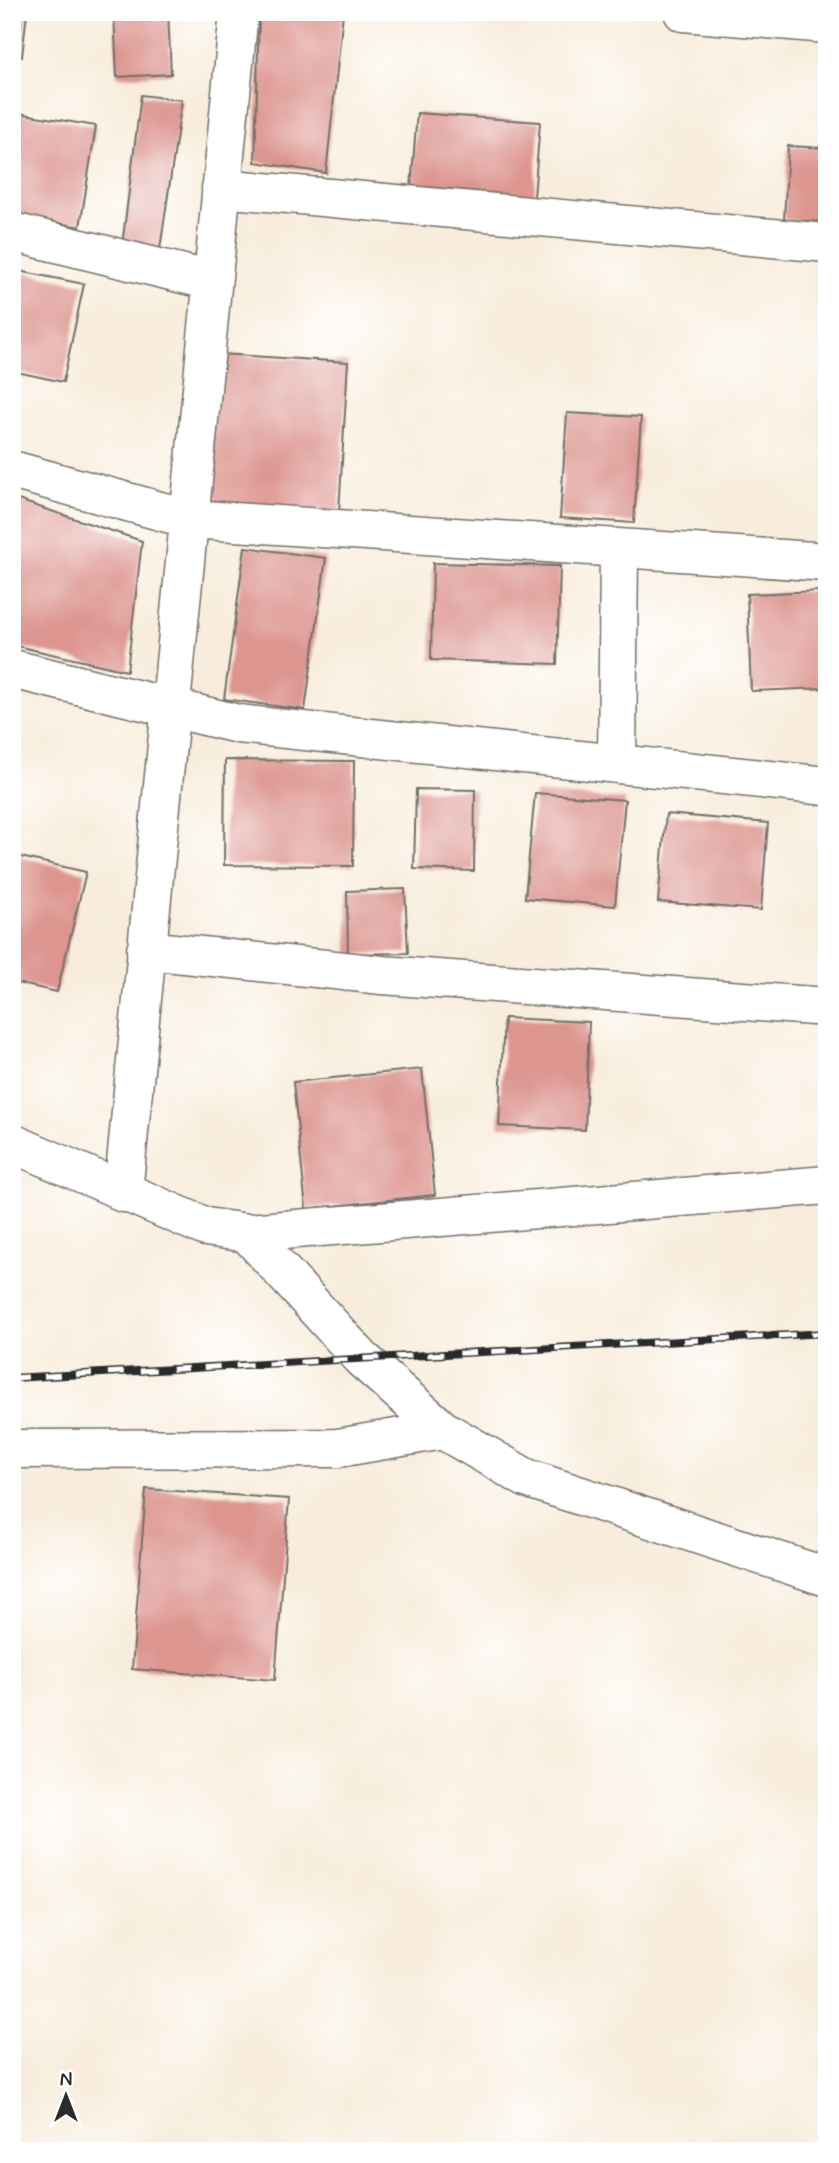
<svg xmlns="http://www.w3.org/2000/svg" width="839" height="2163" viewBox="0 0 839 2163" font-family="Mynerve,sans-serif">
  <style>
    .building { fill: #dd9590 }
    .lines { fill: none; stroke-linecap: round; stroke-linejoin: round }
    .minor-casing { stroke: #736f69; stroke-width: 41 }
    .minor { stroke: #fff; stroke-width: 38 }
    .rail-casing { stroke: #2b2b2b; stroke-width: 8 }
    .rail { stroke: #fff; stroke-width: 5; stroke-dasharray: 16; stroke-linecap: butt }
  </style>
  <rect width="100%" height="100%" fill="#fff"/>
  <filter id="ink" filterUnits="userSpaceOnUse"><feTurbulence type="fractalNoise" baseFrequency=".0143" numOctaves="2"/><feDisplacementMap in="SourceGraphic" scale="14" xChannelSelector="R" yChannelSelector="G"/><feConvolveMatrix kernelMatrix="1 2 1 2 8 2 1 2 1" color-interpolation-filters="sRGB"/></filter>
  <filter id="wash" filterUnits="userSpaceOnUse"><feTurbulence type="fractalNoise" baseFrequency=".00686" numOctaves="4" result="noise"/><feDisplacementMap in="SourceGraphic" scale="28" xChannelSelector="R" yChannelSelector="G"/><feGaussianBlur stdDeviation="1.57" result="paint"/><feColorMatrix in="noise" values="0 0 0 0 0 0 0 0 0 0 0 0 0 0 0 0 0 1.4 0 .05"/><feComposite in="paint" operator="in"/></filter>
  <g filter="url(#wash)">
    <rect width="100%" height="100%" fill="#f8eddc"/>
    <g id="blocks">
      <path class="building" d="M12 12H27L22 57 12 56Z
        M114 12H168L171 74 117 77Z
        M259 12 343 13 326 173 255 162Z
        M141 95 182 100 159 256 122 246Z
        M12 112 96 126 80 227 12 215Z
        M417 113 540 122 533 210 410 201Z
        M788 146 827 148V222L784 220Z
        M14 270 84 284 63 382 12 371Z
        M203 353 348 362 339 512 194 503Z
        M567 413 641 417 634 523 560 518Z
        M12 498 142 541 127 671 12 645Z
        M245 547 326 558 305 710 224 699Z
        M433 563 560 566 557 664 431 660Z
        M820 591 824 688 751 691 747 594Z
        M12 686 21 688 13 717H12Z
        M225 760 354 761 353 866 224 865Z
        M416 789 475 790 474 871 414 869Z
        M535 793 625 800 615 906 525 898Z
        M666 814 768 823 761 910 658 902Z
        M12 855 86 872 57 992 12 982Z
        M405 889 408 953 348 954 347 891Z
        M504 1018 589 1022 585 1130 499 1126Z
        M422 1069 435 1195 306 1209 293 1082Z
        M146 1489 289 1499 275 1680 132 1669Z"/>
    </g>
  </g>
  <g filter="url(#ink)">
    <use href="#blocks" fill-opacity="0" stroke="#736f69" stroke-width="2"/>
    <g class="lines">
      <defs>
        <path id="minor" d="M683 12 827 24
          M221 188 827 243
          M12 232 212 281
          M12 470 189 519 827 562
          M12 669 238 724 827 786
          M617 764 619 549
          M146 950 382 975 827 1007
          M12 1143 206 1227 247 1233 827 1185
          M123 1193 239 12
          M247 1233 362 1359 443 1430 526 1478 827 1577
          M12 1449 338 1448 443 1430"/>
      </defs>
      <use href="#minor" class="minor-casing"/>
      <use href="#minor" class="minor"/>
      <defs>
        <path id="rail" d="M12 1378 827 1333"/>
      </defs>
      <use href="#rail" class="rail-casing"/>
      <use href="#rail" class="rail"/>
    </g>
  </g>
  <rect width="839" height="2163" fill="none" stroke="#fff" stroke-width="42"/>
  <g transform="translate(66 2096)" stroke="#ffffff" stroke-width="5" paint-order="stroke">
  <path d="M0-5L12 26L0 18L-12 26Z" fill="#2b2b2b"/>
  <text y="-10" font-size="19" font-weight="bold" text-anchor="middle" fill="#2b2b2b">N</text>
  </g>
</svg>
